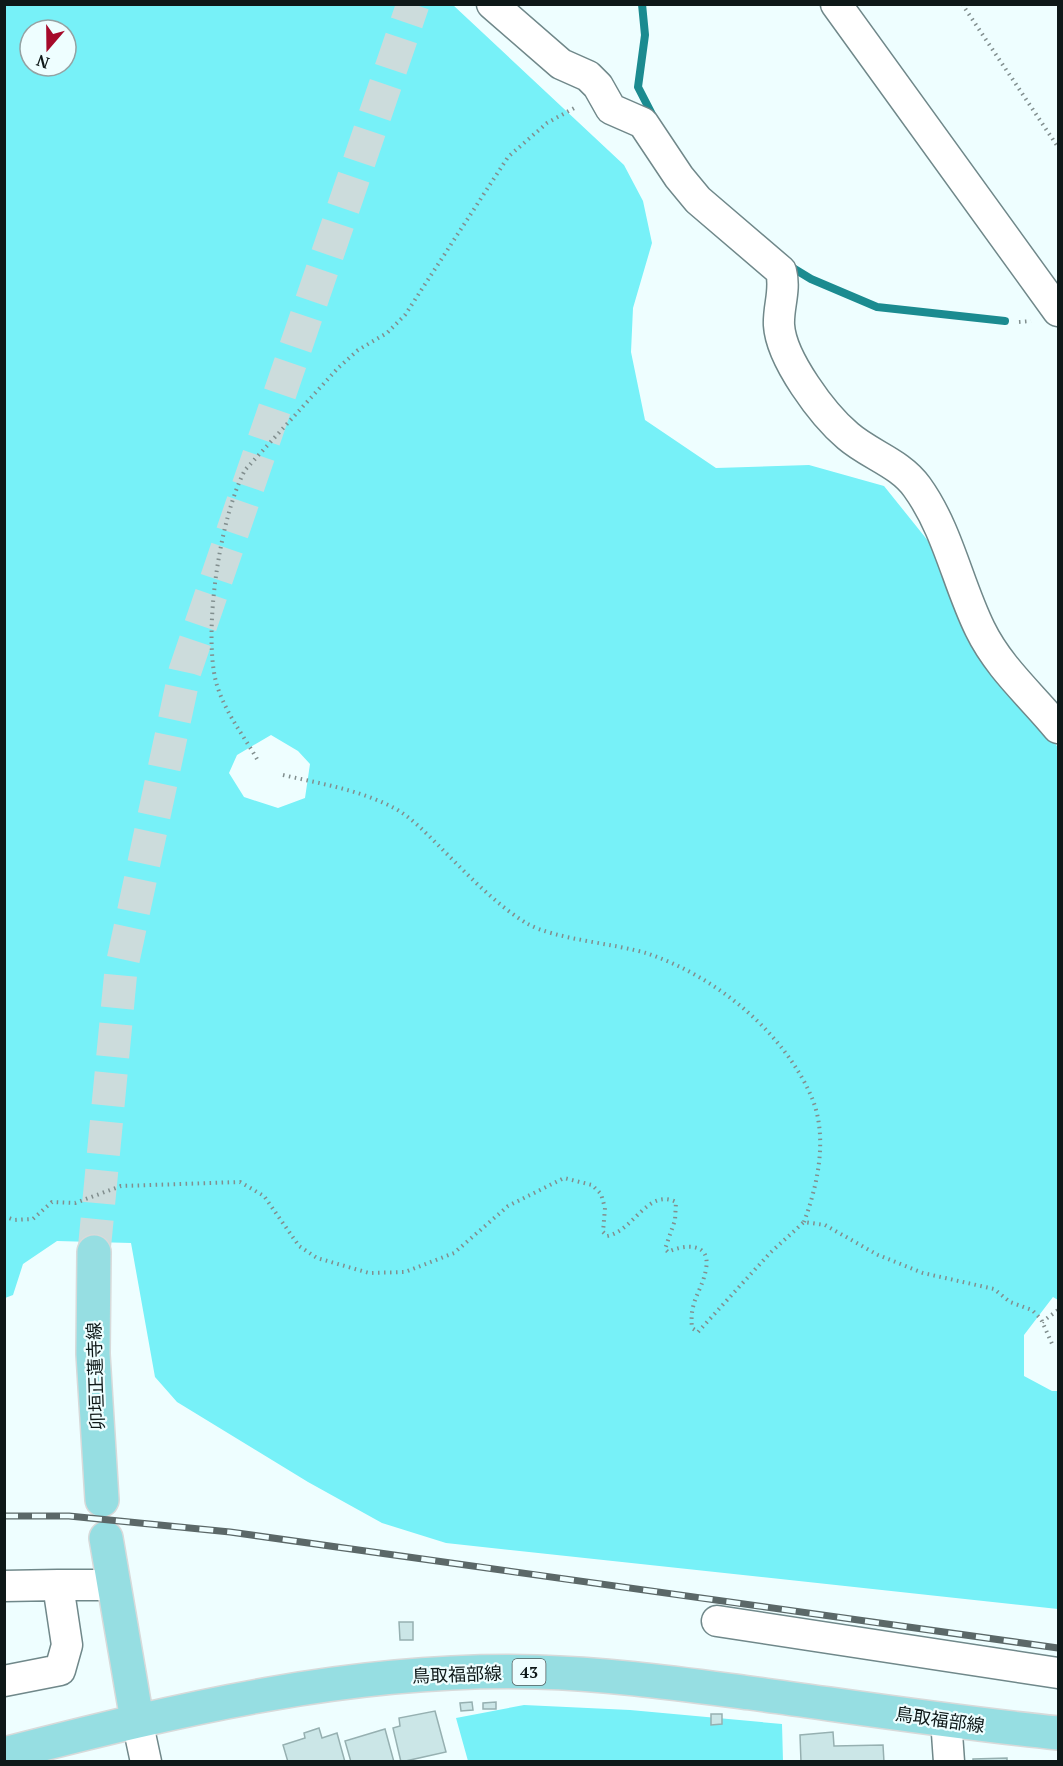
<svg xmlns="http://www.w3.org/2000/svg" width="1063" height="1766" viewBox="0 0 1063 1766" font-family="'PT Serif','Noto Sans JP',serif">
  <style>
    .green { fill: #77f1f8; fill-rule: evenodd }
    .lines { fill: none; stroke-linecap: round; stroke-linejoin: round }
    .stream { stroke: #1b8b90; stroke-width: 8 }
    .building { fill: #cbe6e7; stroke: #96b0b1; stroke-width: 1.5 }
    .major-tunnel { stroke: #ccdcdc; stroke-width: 33; stroke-dasharray: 33 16; stroke-linecap: butt }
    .minor-casing { stroke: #70888a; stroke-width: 33 }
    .major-casing { stroke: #d8dada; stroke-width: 36 }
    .path { stroke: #818e8e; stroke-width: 4; stroke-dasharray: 1.5 4.5; stroke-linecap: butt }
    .minor { stroke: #fff; stroke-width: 30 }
    .major { stroke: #96dee2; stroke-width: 33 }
    .rail-casing { stroke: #5b6868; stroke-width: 7 }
    .rail { stroke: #eefeff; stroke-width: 4.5; stroke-dasharray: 14; stroke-linecap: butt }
    .labels { text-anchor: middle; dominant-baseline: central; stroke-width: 4.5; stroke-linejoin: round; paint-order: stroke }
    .shield { fill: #eefeff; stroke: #515d5d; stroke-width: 1.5 }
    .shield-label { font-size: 16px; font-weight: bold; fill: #0e1818 }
    .street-label { font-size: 18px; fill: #0e1818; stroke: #eefeff }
  </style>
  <rect width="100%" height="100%" fill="#eefeff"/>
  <path class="green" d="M5 5H453L624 165 643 201 652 243 633 308 631 352 645 420 716 468 809 465 884 486 941 557 1058 748V1300L1053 1297 1024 1335V1376L1052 1391H1058V1609L446 1543 382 1523 308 1482 177 1402 155 1377 131 1243 57 1241 23 1264 13 1295 5 1298ZM30 30H66V66H30ZM271 735 298 751 310 764 305 798 278 808 244 797 229 773 237 755Z
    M524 1705 630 1710 782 1724 783 1761H468L456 1718Z"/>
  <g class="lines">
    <path class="stream" d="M642 4 645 35 638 87 655 120
      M788 265 811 279 877 307 1005 321"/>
  </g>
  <path class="building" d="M399 1622H413V1640H400Z
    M472 1702 473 1710 461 1711 460 1703Z
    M496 1702V1709H483V1703Z
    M435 1711 446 1752 401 1762 393 1728 400 1726 399 1718Z
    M711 1714H722V1724L711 1725Z
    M319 1728 322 1738 337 1733 345 1762H288L283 1745 305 1738 304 1733Z
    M385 1729 394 1762H351L345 1741Z
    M833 1732 834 1746 883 1745 884 1762H801L800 1735Z
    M1007 1758V1762H973V1759Z"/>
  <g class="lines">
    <path class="major-tunnel" d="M94 1252 121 970 185 671 413 4"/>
    <defs>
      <path id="minor" d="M492 4 561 64 588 76 598 86 611 109 643 123 679 177 698 200 781 271C786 290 778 307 779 325 781 359 823 415 848 436 870 455 900 463 917 487 948 530 957 582 980 629 999 668 1031 695 1058 728
        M836 4 1058 311
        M58 1585H113
        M4 1586 58 1585 67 1645 60 1670 4 1681
        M717 1621 1058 1673
        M946 1719 949 1762
        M137 1720 146 1762"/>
      <path id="major" d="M94 1252 93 1354 102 1500
        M106 1538 137 1720
        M4 1754C180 1709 355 1667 537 1672 609 1674 680 1684 750 1693 853 1707 956 1723 1058 1733"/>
    </defs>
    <use href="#minor" class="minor-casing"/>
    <use href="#major" class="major-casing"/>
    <path class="path" d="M962 4 1058 147
      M1019 322 1031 321
      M257 759C242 733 224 711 216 682 203 630 220 517 245 470L338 368 358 350 387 333 405 315 508 157 547 123 576 107
      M283 775C322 784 361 790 396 809 413 819 427 834 441 848 467 874 494 903 526 923 555 940 615 943 649 954 716 977 784 1032 812 1098 828 1137 818 1184 804 1222
      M4 1216 14 1220 33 1219 52 1202 75 1203 121 1186 240 1182 264 1196 299 1246 317 1258 369 1273 405 1272 454 1253 508 1206 564 1178 592 1185 601 1194 605 1208 603 1232 607 1236C634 1231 647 1188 676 1202L675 1220 665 1249 668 1252C685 1244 711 1242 706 1269 702 1292 689 1300 692 1328L698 1332 770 1253 804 1222 825 1225 878 1255 923 1273 994 1289 1010 1302 1032 1310 1041 1319 1053 1346
      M1042 1322 1058 1310"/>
    <use href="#minor" class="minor"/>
    <use href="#major" class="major"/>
    <defs>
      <path id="rail" d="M4 1516H69L230 1532 1058 1648"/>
    </defs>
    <use href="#rail" class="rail-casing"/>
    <use href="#rail" class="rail"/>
  </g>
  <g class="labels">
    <rect class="shield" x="512.5" y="1659" width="33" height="26" rx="4.5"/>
    <g class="shield-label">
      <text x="529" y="1672">43</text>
    </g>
    <g class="street-label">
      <text transform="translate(95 1376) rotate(-92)">卯垣正蓮寺線</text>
      <text transform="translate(457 1674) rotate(-2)">鳥取福部線</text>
      <text transform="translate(940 1719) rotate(8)">鳥取福部線</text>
    </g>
  </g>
  <rect width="1063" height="1766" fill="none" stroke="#0e1818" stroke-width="12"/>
  <g transform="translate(48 48) rotate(200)"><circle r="28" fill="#eefeff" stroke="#94a2a3" stroke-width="1.5"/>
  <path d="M0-4.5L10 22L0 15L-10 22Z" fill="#a50a2a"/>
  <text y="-9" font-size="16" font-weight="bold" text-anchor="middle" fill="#0e1818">N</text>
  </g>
</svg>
